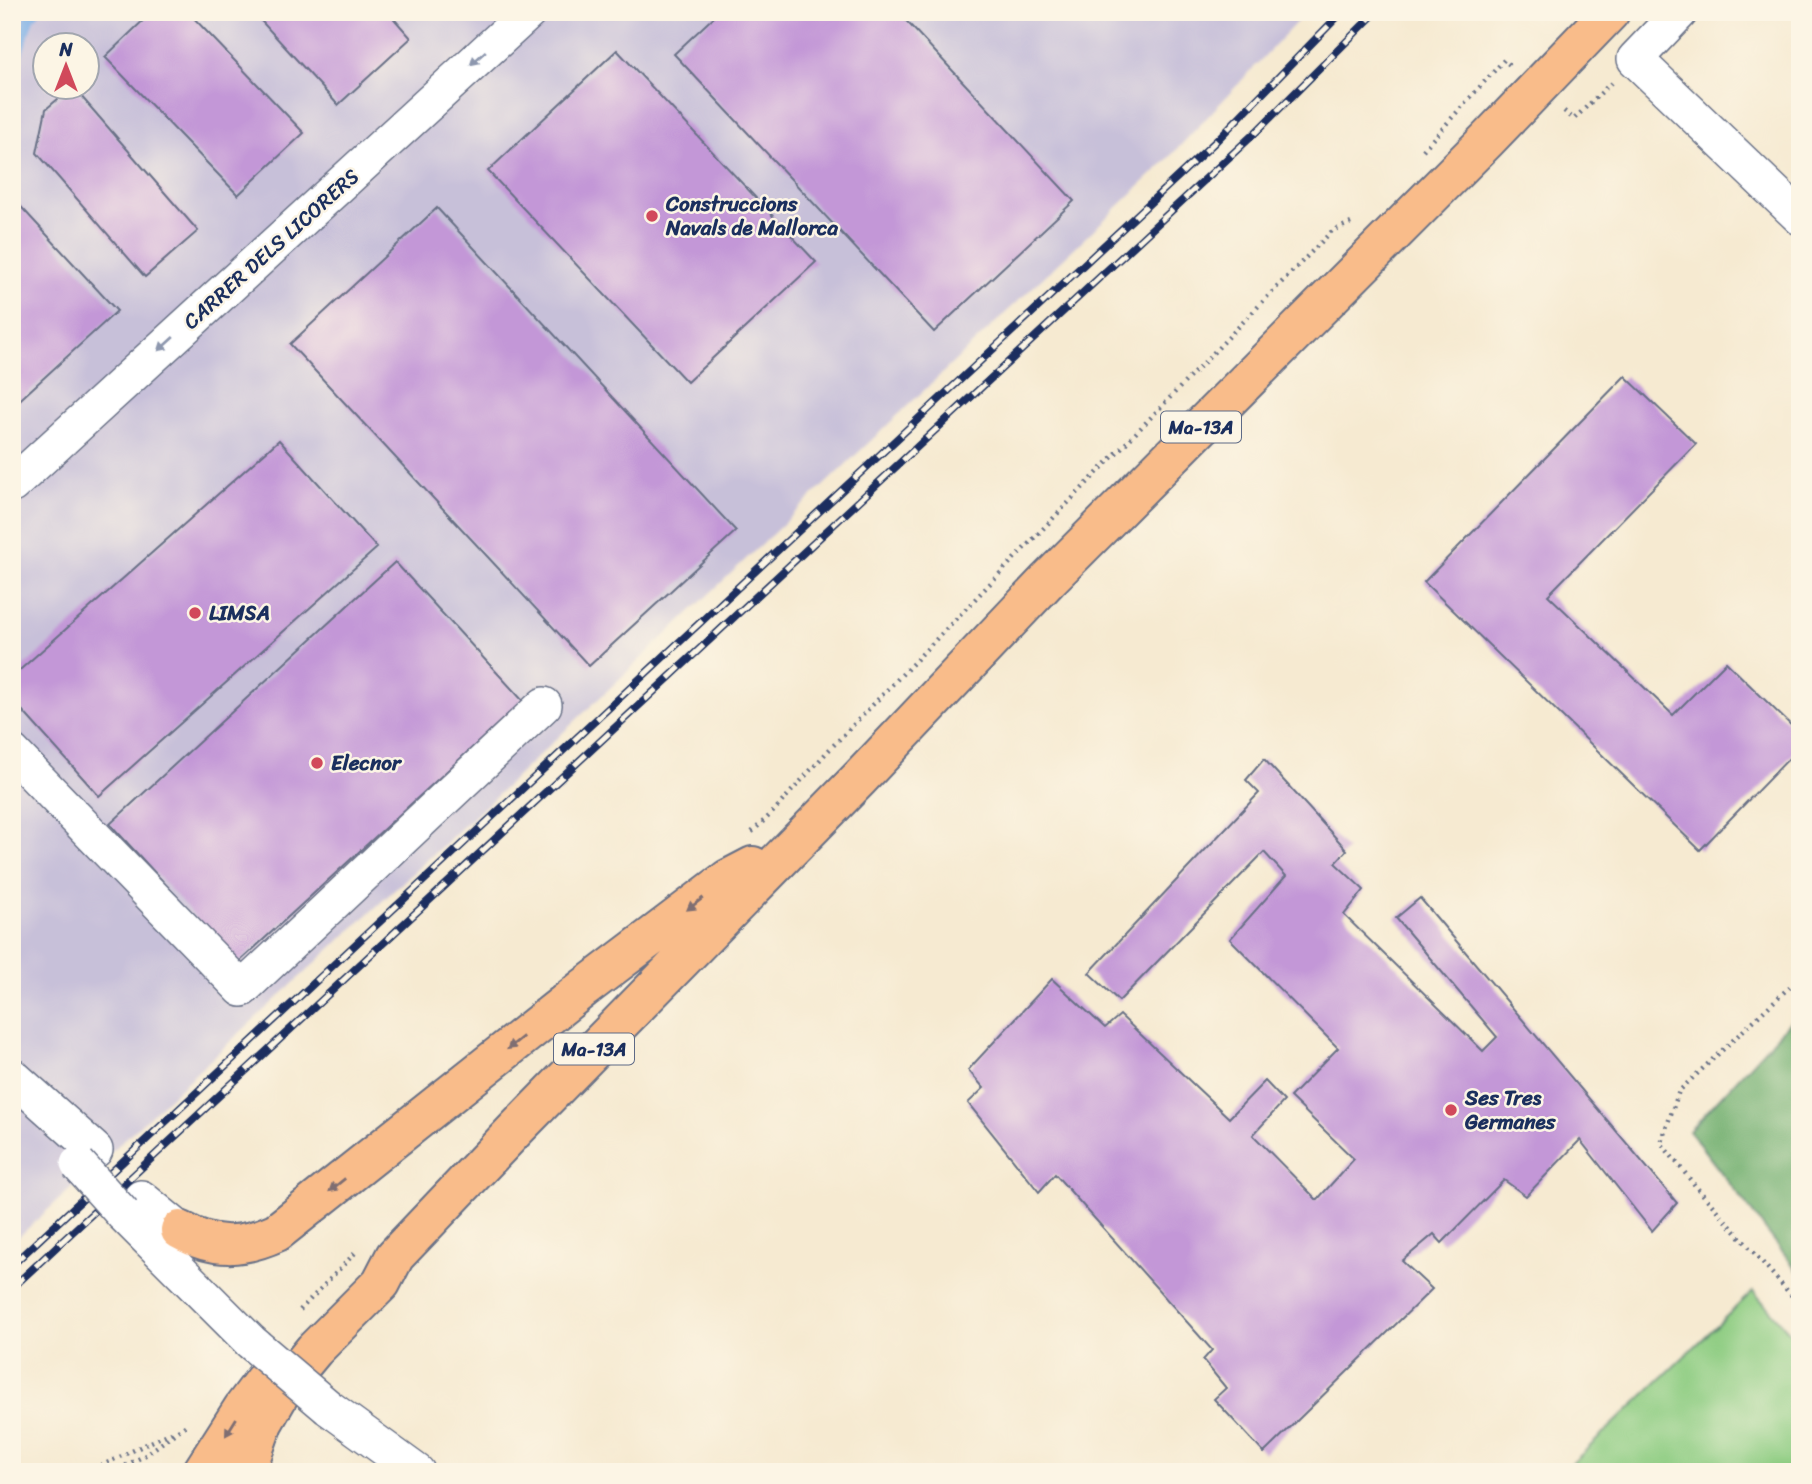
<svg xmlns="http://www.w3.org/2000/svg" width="1812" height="1484" viewBox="0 0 1812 1484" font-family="Sriracha,sans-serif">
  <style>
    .industrial { fill: #c7c0d9; fill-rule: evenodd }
    .green { fill: #8fcd83; stroke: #557e70; stroke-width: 2 }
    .forest { fill: #73b071; stroke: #477068; stroke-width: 2 }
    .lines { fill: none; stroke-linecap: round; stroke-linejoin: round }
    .stream { stroke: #79ade6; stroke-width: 10 }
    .building { fill: #c397d7 }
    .minor-casing { stroke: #687086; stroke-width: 38 }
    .major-casing { stroke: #687086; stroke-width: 42 }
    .path { stroke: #687086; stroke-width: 4.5; stroke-dasharray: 2 5; stroke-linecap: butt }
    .minor { stroke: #fff; stroke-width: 35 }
    .major { stroke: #f9bc8a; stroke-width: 38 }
    .rail-casing { stroke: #1b2f5e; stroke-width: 8 }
    .rail { stroke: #fcf5e5; stroke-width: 5; stroke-dasharray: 16; stroke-linecap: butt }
    .minor-bridge-casing { stroke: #687086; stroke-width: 38; stroke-linecap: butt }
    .minor-bridge { stroke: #fff; stroke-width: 35 }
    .oneway { fill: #8d97ae }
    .oneway2 { fill: #7f6e72 }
    .poi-dot { fill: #d1495b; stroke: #fcf5e5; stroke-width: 2.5 }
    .labels { text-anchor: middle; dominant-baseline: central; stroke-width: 5; stroke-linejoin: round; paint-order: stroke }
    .shield { fill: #fcf5e5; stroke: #5e6a86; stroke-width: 2 }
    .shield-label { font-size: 19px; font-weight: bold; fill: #1b2f5e }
    .poi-label { font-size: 21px; font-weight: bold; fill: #1b2f5e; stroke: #fcf5e5; text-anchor: start }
    .street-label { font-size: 21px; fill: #1b2f5e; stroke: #fcf5e5 }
  </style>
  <rect width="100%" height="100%" fill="#fcf5e5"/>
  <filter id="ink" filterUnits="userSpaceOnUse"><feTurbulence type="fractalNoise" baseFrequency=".0143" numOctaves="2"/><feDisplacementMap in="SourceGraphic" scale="14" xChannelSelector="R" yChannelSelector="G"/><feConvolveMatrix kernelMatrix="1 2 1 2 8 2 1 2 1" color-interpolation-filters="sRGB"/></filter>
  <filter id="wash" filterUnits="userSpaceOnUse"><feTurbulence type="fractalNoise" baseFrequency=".00686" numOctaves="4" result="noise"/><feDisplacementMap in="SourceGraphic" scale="28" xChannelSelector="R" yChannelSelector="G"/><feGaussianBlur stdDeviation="1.57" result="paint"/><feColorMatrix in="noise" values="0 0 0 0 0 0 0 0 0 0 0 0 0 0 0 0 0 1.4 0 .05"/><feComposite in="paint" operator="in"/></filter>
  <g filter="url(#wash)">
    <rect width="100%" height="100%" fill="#f6ead1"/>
    <path class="industrial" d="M12 12H1306L1164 163 495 797 12 1243ZM46 46H88V88H46Z"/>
    <path class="green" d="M1753 1291 1800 1344V1472H1563Z"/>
    <path class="forest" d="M1800 1011V1274L1689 1131Z"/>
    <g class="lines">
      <path class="stream" d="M12 70 30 16 35 12"/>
    </g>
    <g id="blocks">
      <path class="building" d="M152 12H188L304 133 238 195 105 57Z
        M253 12H388L411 38 338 105Z
        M719 12H898L1074 201 934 332 674 54Z
        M617 50 816 262 687 382 488 171Z
        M71 88H74L198 231 145 277 37 153 46 109Z
        M12 197 117 311 12 407Z
        M437 208 736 531 589 666 290 344Z
        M1625 376 1696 444 1548 595 1673 715 1726 662 1800 734V747L1700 850 1424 582Z
        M279 440 377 548 99 796 12 699V677Z
        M395 562 523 701 238 963 110 824Z
        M1264 759 1347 850 1335 863 1364 890 1344 915 1483 1051 1497 1037 1396 918 1420 898 1677 1203 1652 1231 1580 1140 1526 1196 1504 1180 1442 1243 1434 1234 1402 1261 1432 1289 1264 1453 1214 1399 1226 1388 1203 1360 1212 1350 1055 1174 1039 1192 968 1103 984 1088 968 1070 1052 979 1105 1028 1120 1015 1229 1118 1265 1081 1284 1101 1253 1135 1317 1200 1354 1159 1290 1097 1338 1048 1230 939 1286 876 1264 852 1119 1001 1089 973 1259 793 1246 780Z"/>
    </g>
  </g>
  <g filter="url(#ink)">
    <use href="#blocks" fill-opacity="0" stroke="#687086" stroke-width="2"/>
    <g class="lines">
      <defs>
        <path id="minor" d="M1680 12 1635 59 1800 217
          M12 485 529 12
          M12 752 242 989 544 705
          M12 1076 95 1150
          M141 1198 180 1230
          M123 1214 251 1342
          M329 1408 417 1472"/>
        <path id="major" d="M180 1230C214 1249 242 1248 277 1232L584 988 728 879 753 866
          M202 1472 243 1408 267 1376
          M246 1472 263 1423 285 1385 314 1350 381 1283 395 1256 517 1128 859 779 1048 580 1487 140 1610 12"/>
      </defs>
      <use href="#minor" class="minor-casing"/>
      <use href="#major" class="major-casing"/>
      <path class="path" d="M1564 111 1574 119 1611 83
        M1423 150 1504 60 1512 67
        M752 832 771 814 827 752 1278 286 1332 231 1351 223
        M1800 977 1679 1091 1661 1143 1697 1188 1800 1305
        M300 1310 355 1253
        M88 1472 176 1430
        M113 1472 144 1456 189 1423"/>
      <use href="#minor" class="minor"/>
      <use href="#major" class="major"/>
      <defs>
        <path id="rail" d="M12 1265 1216 141 1342 12
          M12 1288 1255 133 1376 12"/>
      </defs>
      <use href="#rail" class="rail-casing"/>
      <use href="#rail" class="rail"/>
      <defs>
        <path id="minor-bridge" d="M78 1164 123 1214
          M251 1342 329 1408"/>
      </defs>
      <use href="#minor-bridge" class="minor-bridge-casing"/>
      <use href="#minor-bridge" class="minor-bridge"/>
    </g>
    <defs><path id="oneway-solid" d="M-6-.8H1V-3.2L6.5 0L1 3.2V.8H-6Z" transform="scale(1.75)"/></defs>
    <g class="oneway">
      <use href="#oneway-solid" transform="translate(478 58) rotate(138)"/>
      <use href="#oneway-solid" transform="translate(166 344) rotate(138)"/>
    </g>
    <g class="oneway2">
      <use href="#oneway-solid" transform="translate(695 904) rotate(143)"/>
      <use href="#oneway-solid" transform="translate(515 1043) rotate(141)"/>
      <use href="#oneway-solid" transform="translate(337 1185) rotate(141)"/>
      <use href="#oneway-solid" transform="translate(231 1427) rotate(122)"/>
    </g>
  </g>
  <g class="poi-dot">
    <circle cx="652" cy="216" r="7"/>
    <circle cx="195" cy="613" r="7"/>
    <circle cx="317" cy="763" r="7"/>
    <circle cx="1451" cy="1110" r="7"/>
  </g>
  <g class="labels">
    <g class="shield">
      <rect x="1161" y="411.5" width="80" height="31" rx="5"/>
      <rect x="554" y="1033.5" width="80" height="31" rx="5"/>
    </g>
    <g class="shield-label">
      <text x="1201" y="427">Ma-13A</text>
      <text x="594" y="1049">Ma-13A</text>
    </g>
    <g class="poi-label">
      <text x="666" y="204">Construccions<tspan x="666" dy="24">Navals de Mallorca</tspan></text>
      <text x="209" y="613">LIMSA</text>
      <text x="331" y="763">Elecnor</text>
      <text x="1465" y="1098">Ses Tres<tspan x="1465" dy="24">Germanes</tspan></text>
    </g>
    <g class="street-label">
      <text transform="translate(271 249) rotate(-42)">CARRER DELS LICORERS</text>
    </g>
  </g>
  <rect width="1812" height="1484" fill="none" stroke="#fcf5e5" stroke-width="42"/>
  <g transform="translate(66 66)"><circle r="33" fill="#fcf5e5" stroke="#a2a6af" stroke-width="2"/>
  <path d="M0-5L12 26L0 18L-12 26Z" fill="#d1495b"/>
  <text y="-10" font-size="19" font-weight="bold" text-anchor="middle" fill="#1b2f5e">N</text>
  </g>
</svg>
